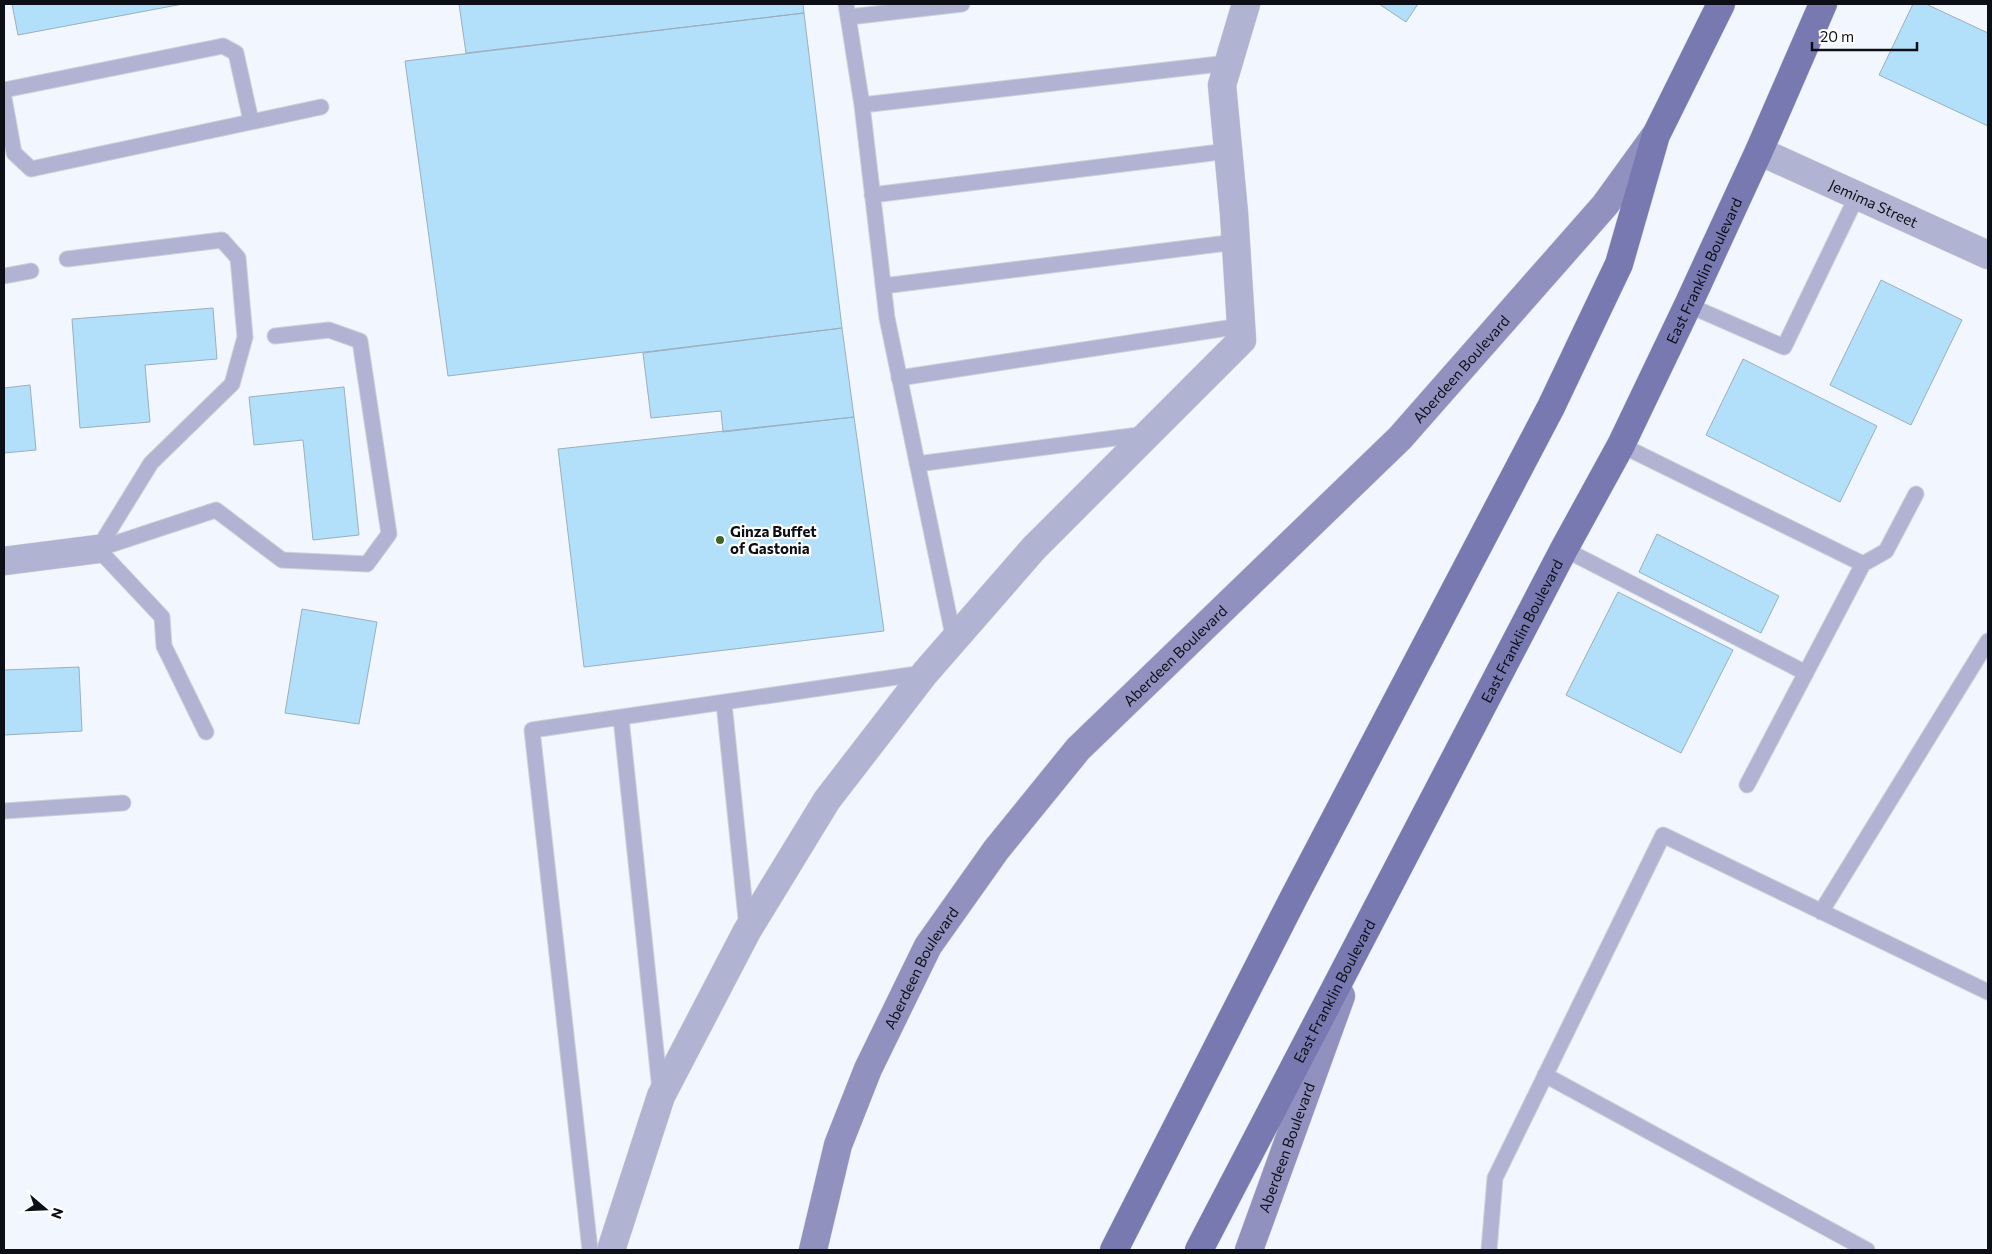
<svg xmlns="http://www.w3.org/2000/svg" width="1992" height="1254" viewBox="0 0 1992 1254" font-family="Commissioner,sans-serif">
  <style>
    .building { fill: #b2dffa; stroke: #9bafbc }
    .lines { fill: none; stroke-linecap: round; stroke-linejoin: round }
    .service-casing { stroke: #cdd2da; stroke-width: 17 }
    .minor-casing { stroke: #cdd2da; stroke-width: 29 }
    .secondary-casing { stroke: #cdd2da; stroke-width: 29 }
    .primary-casing { stroke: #cdd2da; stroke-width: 29 }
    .service { stroke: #b1b3d2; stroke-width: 15 }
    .minor { stroke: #b1b3d2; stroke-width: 28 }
    .secondary { stroke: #9091bf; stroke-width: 28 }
    .primary { stroke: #7879b0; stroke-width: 28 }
    .poi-dot { fill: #3d6622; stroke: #fff; stroke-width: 2 }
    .labels { text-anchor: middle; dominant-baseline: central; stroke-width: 4.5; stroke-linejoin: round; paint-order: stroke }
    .street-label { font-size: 15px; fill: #0c1016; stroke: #fff }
    .poi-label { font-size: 15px; font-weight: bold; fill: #0c1016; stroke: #fff; text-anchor: start }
  </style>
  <rect width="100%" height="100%" fill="#f2f7ff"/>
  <path class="building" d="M12 4H183L18 35Z
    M459 4H803L804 13 466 53Z
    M1379 4H1418L1406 22Z
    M1913 4H1926L1988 33V126L1879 75Z
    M804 13 842 328 448 376 405 61Z
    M1881 280 1962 320 1911 425 1830 385Z
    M213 308 217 359 145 365 150 422 80 428 72 319Z
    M842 328 854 417 723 432 721 411 651 418 643 353Z
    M1743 359 1877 426 1840 502 1706 435Z
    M30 385 36 450 4 453V388Z
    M344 387 359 535 313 540 303 440 254 445 249 397Z
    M854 417 884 631 584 667 558 449Z
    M1657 534 1779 596 1761 633 1639 572Z
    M1618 592 1733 650 1681 753 1566 695Z
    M302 609 377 622 359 724 285 713Z
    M79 667 82 731 4 735V670Z"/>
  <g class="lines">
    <defs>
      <path id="service" d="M846 4 862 105 887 318 954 640
        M849 17 962 4
        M4 90 223 46 236 53 251 121
        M4 98 14 153 31 169 321 107
        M862 105 1228 63
        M872 195 1228 151
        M67 259 222 240 238 258 245 337 232 384 151 463 98 549
        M4 276 31 271
        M883 286 1236 242
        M1688 305 1784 347 1857 196
        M899 378 1241 326
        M1621 445 1863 564 1747 785
        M917 464 1146 434
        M98 549 216 510 282 560 367 564 389 534 360 341 329 330 275 336
        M98 549 162 617 164 646 206 732
        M1564 549 1806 673
        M1863 564 1886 551 1916 494
        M724 703 747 928
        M621 718 660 1090
        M4 811 123 803
        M1821 912 1988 641
        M1545 1075 1867 1250
        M590 1250 532 730 924 673
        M1489 1250 1495 1178 1663 835 1988 992"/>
      <g id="minor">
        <path id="s1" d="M1759 151 1988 255"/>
        <path d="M4 561 98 549"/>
        <path d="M611 1250 661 1096 747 931 827 800 925 673 1034 548 1242 340 1234 213 1222 85 1246 4"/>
      </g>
      <g id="secondary">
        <path id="s2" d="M813 1250 838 1145 868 1069 928 946 996 850 1078 749 1400 438 1605 205 1655 136"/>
        <path id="s3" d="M1249 1250 1341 996"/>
      </g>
      <g id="primary">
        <path d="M1114 1250 1294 897 1551 407 1619 264 1656 135 1721 4"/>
        <path id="s4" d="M1199 1250 1564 549 1621 445 1688 305 1759 151 1823 4"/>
      </g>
    </defs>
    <use href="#service" class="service-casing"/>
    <use href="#minor" class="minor-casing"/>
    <use href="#secondary" class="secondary-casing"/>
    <use href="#primary" class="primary-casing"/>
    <use href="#service" class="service"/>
    <use href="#minor" class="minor"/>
    <use href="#secondary" class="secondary"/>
    <use href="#primary" class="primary"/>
  </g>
  <circle class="poi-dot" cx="720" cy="540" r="5"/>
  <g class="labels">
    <g class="street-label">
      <text stroke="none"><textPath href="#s1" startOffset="126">Jemima Street</textPath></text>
      <text stroke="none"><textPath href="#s4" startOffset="1102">East Franklin Boulevard</textPath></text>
      <text stroke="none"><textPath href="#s2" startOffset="1114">Aberdeen Boulevard</textPath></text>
      <text stroke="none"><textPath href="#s4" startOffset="698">East Franklin Boulevard</textPath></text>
      <text stroke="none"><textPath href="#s2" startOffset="709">Aberdeen Boulevard</textPath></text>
      <text stroke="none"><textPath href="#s2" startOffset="304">Aberdeen Boulevard</textPath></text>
      <text stroke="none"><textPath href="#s4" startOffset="292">East Franklin Boulevard</textPath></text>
      <text stroke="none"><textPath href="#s3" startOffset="109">Aberdeen Boulevard</textPath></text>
    </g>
    <g class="poi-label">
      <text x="730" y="531">Ginza Buffet<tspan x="730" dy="17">of Gastonia</tspan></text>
    </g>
  </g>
  <rect width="1992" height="1254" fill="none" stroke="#0c1016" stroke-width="10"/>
  <g transform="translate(45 1209) rotate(109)" stroke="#ffffff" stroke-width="4" paint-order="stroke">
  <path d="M0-4L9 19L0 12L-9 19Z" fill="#0c1016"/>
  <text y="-8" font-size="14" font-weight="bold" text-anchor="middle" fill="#0c1016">N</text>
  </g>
  <path d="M1812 42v8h105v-8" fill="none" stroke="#0c1016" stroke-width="2.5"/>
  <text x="1820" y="42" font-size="15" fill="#0c1016" stroke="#ffffff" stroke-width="4" paint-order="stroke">20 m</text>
</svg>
